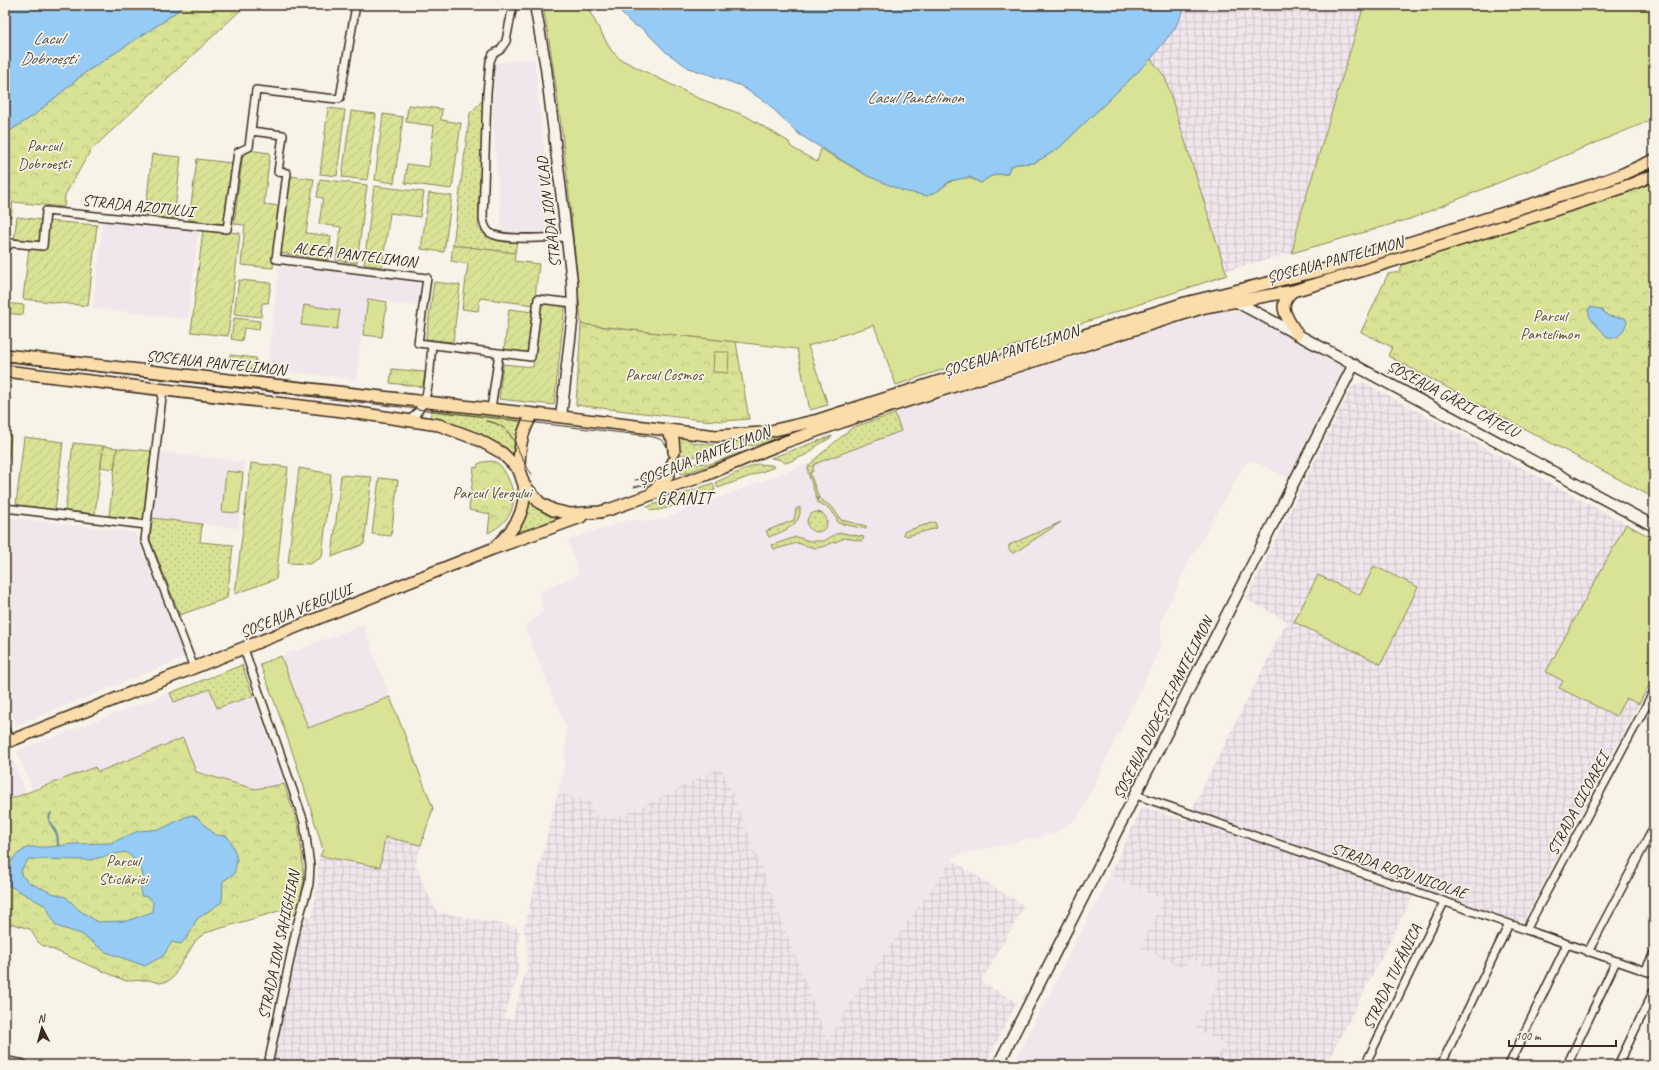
<svg xmlns="http://www.w3.org/2000/svg" width="1659" height="1070" viewBox="0 0 1659 1070" font-family="Caveat,sans-serif">
  <style>
    .built { fill: #f1e6ec }
    .industrial { fill: url(#industrial-grid) }
    .grass { fill: url(#grass-dots); stroke: #8a865a }
    .park { fill: url(#park-crowns); stroke: #8a865a }
    .garden { fill: url(#garden-furrows); stroke: #8a865a }
    .pitch { fill: #d8e396; stroke: #8a865a }
    .water { fill: #95cbf4; stroke: #718b9e; fill-rule: evenodd }
    .lines { fill: none; stroke-linecap: round; stroke-linejoin: round }
    .stream { stroke: #718b9e; stroke-width: 2 }
    .street-casing { stroke: #3b2a1e; stroke-width: 10 }
    .secondary-casing { stroke: #3b2a1e; stroke-width: 13 }
    .primary-casing { stroke: #3b2a1e; stroke-width: 14 }
    .street { stroke: #f7f3e8; stroke-width: 7 }
    .secondary { stroke: #f7f3e8; stroke-width: 10 }
    .primary { stroke: #faddab; stroke-width: 11 }
    .tram { stroke: #3b2a1e; stroke-width: 1 }
    .labels { text-anchor: middle; dominant-baseline: central; stroke-width: 3.5; stroke-linejoin: round; paint-order: stroke }
    .park-label { font-size: 16px; fill: #5a4f36; stroke: #f7f3e8 }
    .street-label { font-size: 16px; fill: #3b2a1e; stroke: #f7f3e8 }
    .water-label { font-size: 17px; font-style: italic; fill: #525254; stroke: #f7f3e8 }
    .neighbourhood-label { font-size: 17px; letter-spacing: 1px; fill: #3b2a1e; stroke: #f7f3e8 }
  </style>
  <defs>
    <pattern id="industrial-grid" width="8" height="8" patternUnits="userSpaceOnUse"><rect width="8" height="8" fill="#f1e6ec"/><path d="M0 4h8M4 0v8" fill="none" stroke="#d0c5ca"/></pattern>
    <pattern id="grass-dots" width="8" height="8" patternUnits="userSpaceOnUse"><rect width="8" height="8" fill="#d8e396"/><path d="M2 2h.1M6 6h.1" fill="none" stroke="#bac381" stroke-width="1.8" stroke-linecap="round"/></pattern>
    <pattern id="park-crowns" width="20" height="18" patternUnits="userSpaceOnUse"><rect width="20" height="18" fill="#d8e396"/><path d="M2 6a3 3 0 1 1 6 0M12 15a3 3 0 1 1 6 0" fill="none" stroke="#bac381"/></pattern>
    <pattern id="garden-furrows" width="10" height="10" patternUnits="userSpaceOnUse"><rect width="10" height="10" fill="#d8e396"/><path d="M-1 1l2-2M0 10L10 0M9 11l2-2" fill="none" stroke="#bac381"/></pattern>
  </defs>
  <rect width="100%" height="100%" fill="#f7f3e8"/>
  <filter id="ink" filterUnits="userSpaceOnUse"><feTurbulence type="fractalNoise" baseFrequency=".025" numOctaves="2"/><feDisplacementMap in="SourceGraphic" scale="8" xChannelSelector="R" yChannelSelector="G"/><feConvolveMatrix kernelMatrix="1 2 1 2 8 2 1 2 1" color-interpolation-filters="sRGB"/></filter>
  <g filter="url(#ink)">
    <path class="built" d="M534 59 553 233 519 236 502 233 493 122 494 63Z
      M103 219 198 230 188 319 93 308Z
      M279 265 420 282 417 306 387 302 383 338 361 336 356 380 267 369Z
      M1224 311H1234L1245 314 1347 367 1291 479 1250 460 1245 464 1189 562 1161 621 1160 649 1078 818 1055 833 954 856 858 990 828 1041 742 817 721 767 639 808 614 818 594 815 592 802 558 793 565 761 566 727 525 628 543 611 539 591 578 575V571L568 540 629 520 657 521 899 429 894 413 1212 313Z
      M159 452 245 462 238 528 152 518Z
      M5 517 136 533 184 658 17 725 5 695Z
      M363 625 390 697 308 728 281 656Z
      M242 665 284 784 255 789 196 772H98L95 767 32 790 17 751Z
      M11 753 26 792 5 801V755Z
      M1110 875 1163 900 1140 947 1183 969 1189 958 1222 973 1224 1044 1213 1065H1013Z"/>
    <path class="industrial" d="M1186 5H1364L1300 217 1292 253 1225 271 1165 77 1151 59 1175 28Z
      M1363 382 1626 524 1546 672 1563 681 1559 688 1616 716 1626 697 1639 704 1522 924 1416 887 1412 898 1326 1065H1213L1224 1044 1196 1029 1222 973 1189 958 1183 969 1140 947 1163 900 1110 875 1142 806 1186 821 1287 621 1246 599 1352 386Z
      M721 767 742 817 828 1041 858 990 952 860 1024 906 981 982 1017 1002 985 1065H263L297 915 312 917 317 889 318 861 320 856 380 867 385 837 421 845 415 866 419 869 420 877 437 912 516 927 520 933 518 945 519 966 516 981 504 1017 512 1020 525 974 528 954 524 928 558 793 592 802 594 815 614 818 639 808Z"/>
    <path class="grass" d="M484 99 478 227C489 239 501 238 517 240L515 253 453 245 470 113Z
      M434 408 525 415 517 432 514 458 452 425 429 418Z
      M895 414 901 431 817 463 813 466V471L810 473 819 498 833 508 841 520 866 526V529L838 523C835 512 828 506 818 503L817 501 818 498 817 499 808 473V467L815 459 853 427Z
      M790 432 791 433 758 445 743 446 728 452 725 451V441Z
      M832 436V437L818 445 808 454 786 463 778 459 771 458Z
      M677 437 687 438 693 443 719 445 720 451C712 462 690 455 679 454Z
      M746 452 710 468 703 467 684 474 674 471 676 462 710 464 739 453Z
      M757 464 771 465 775 467 718 488 716 482Z
      M713 483 715 490C704 494 658 514 650 510L647 507Z
      M529 500 540 509 560 518 515 535 521 525Z
      M800 507C802 526 783 531 769 537L766 531 794 520 796 509Z
      M807 522a10 10 0 1 1 20 0a10 10 0 1 1-20 0Z
      M152 518 202 524 200 542 233 545 227 598 180 615 150 540Z
      M935 522 937 528 907 536 903 534 905 531Z
      M1061 522 1017 551 1013 553 1009 550V545Z
      M843 533 864 537 862 541 845 538 822 547 815 548 797 543 776 549H774L772 545 796 537 810 541H824L836 534Z
      M242 665 253 696 217 708 210 689 174 702 170 693Z"/>
    <path class="park" d="M185 5H242L243 8 91 150 65 195 64 207 13 202 11 217 5 216V134L33 116 86 72 164 21Z
      M1654 180V498L1388 356 1392 347 1361 332 1388 274 1400 272 1403 262C1487 237 1573 214 1654 180Z
      M581 324 736 342 749 419 724 421 702 420 576 405Z
      M392 369 425 372 423 387 390 383Z
      M103 446 117 448 114 469 101 467Z
      M492 461C501 463 504 470 508 478 520 502 512 521 488 533L490 514 469 510 474 467 477 468 478 464 483 462Z
      M379 478 398 480 391 536 372 534Z
      M183 738 196 772 255 789 284 784 298 824 302 854 304 881 297 915 279 911 205 933 196 940 173 977 168 981 160 983 148 980 126 981 42 945 38 942 30 929 13 924 5 925V801L95 767 98 772Z"/>
    <path class="garden" d="M408 105 442 109 441 120 461 123 452 189 405 183 407 164 429 167 434 126 406 122Z
      M328 108 345 110 337 176 320 174Z
      M351 111 376 114 367 180 342 177Z
      M383 114 403 117 394 183 375 180Z
      M248 150 270 153 264 204 280 206 273 268 241 265 245 225 234 224 243 153Z
      M152 154 181 157 174 219 145 216Z
      M197 159 232 163 225 224 189 220Z
      M290 176 314 179 306 233 331 236 328 260 280 253Z
      M320 179 367 185 357 263 336 260 341 227 319 224 323 198 317 197Z
      M374 186 424 192 420 217 390 213 382 267 364 264Z
      M429 193 452 196 444 252 421 249Z
      M17 217 43 220 41 243 14 240Z
      M48 221 97 225 88 306 23 299 29 248 45 249Z
      M203 230 240 233 228 336 191 332Z
      M453 245 515 253 514 261 539 264 534 305 480 298 478 311 462 309 468 264 451 261Z
      M239 280 271 283 268 303H262L261 317 234 314Z
      M434 282 460 285 453 342 426 339Z
      M5 303 24 305 23 315 5 313Z
      M540 303 565 306 554 405 499 399 503 364 533 367Z
      M509 309 533 312 528 354 504 351Z
      M234 318 260 321 259 330 244 328 242 341 231 339Z
      M230 355 256 358 255 370 228 366Z
      M5 435 11 436 5 490Z
      M24 437 63 442 55 510 16 505Z
      M73 443 103 446 95 514 65 511Z
      M117 448 151 451 143 520 109 516Z
      M251 463 288 467 276 579 235 594Z
      M299 468 331 474 322 557 310 564 288 563Z
      M341 475 372 477 364 544 332 557Z"/>
    <path class="pitch" d="M543 5H586L611 50 620 59 698 98 746 116 789 142 791 147 817 162 821 149 868 176 938 191C954 178 962 173 981 183 990 176 995 173 1007 174L1010 167 1016 164 1034 163 1058 149 1151 59 1165 77 1227 275 896 385 874 325 808 346 828 405 810 410 797 349 581 324C572 217 562 111 543 5Z
      M1364 5H1654V119L1410 219 1292 253 1300 217Z
      M368 299 387 302 382 337 363 335Z
      M304 305 340 310 337 329 301 325Z
      M714 352H729L728 373 713 372Z
      M226 471 243 473 239 513 222 512Z
      M1626 524 1654 539V676L1639 704 1626 698 1616 716 1559 688 1563 681 1546 672Z
      M1374 566 1418 587 1381 664 1294 622 1318 575 1360 595Z
      M281 656 308 728 390 697 433 808 421 845 385 837 380 867 320 856 323 850C305 787 284 725 260 664Z"/>
    <path class="water" d="M5 5H185L164 21 86 72 33 116 5 134Z
      M613 5H1186L1175 28 1151 59 1058 149 1034 163 1016 164 1010 167 1007 174C995 173 990 176 981 183L970 177 950 181 938 191 927 196 903 191 868 176 800 135 766 102 739 85 689 68 667 53 643 29 632 24Z
      M1590 307 1601 309 1608 316 1625 318 1627 321C1624 331 1619 340 1608 338L1590 318 1588 309Z
      M192 815 198 818 215 835 227 836C236 851 239 857 234 874L223 881 222 902 197 919 188 936 181 944 172 942 163 956 145 966 106 952 81 934 56 926 46 906 8 885 6 871 15 856 28 847H48L73 844 111 843 138 831 161 829 185 817ZM125 852C133 857 143 866 143 877 142 884 140 889 141 896L148 897 153 902 152 912 127 921 98 922 79 910 66 897 52 893 30 883 21 875 22 868 29 859 89 860Z"/>
    <g class="lines">
      <path class="stream" d="M51 813C45 823 55 827 57 835 58 838 58 843 58 846"/>
      <defs>
        <path id="street" d="M513 5 506 41 500 50 493 54 490 61 487 93 483 218C484 223 484 228 489 232 500 242 551 237 568 237
          M251 131 283 135 278 172 287 173 276 259 427 278 418 343 531 357 538 299 573 303
          M5 249 11 243 43 246 46 211 227 229 238 152 249 147 256 90 327 98 338 99 340 98 356 5
          M163 389 145 540 194 668
          M491 409 499 353
          M411 419C432 401 429 371 432 345
          M5 508 146 525
          M244 649 304 822 310 866 309 884 297 925 268 1065
          M5 730 10 741
          M1136 795 1654 974
          M1526 930 1654 691
          M1588 952 1654 827
          M1645 971 1654 953
          M1365 1065 1444 902
          M1441 1065 1509 924
          M1509 1065 1567 944
          M1567 1065 1616 961
          M1618 1065 1654 990"/>
        <path id="secondary" d="M535 5 546 68 572 281 573 313 561 417
          M1235 301 1654 526
          M5 1062 22 1065
          M998 1065 1354 364"/>
        <path id="primary" d="M1293 291C1275 305 1288 319 1297 334
          M5 355 571 418 716 436 762 433 818 420 1185 303 1326 269 1593 185 1623 174 1654 160
          M5 371 351 412 439 425 479 440 502 453 519 470 524 485 540 503 553 510 570 514 600 512 611 509 708 474 785 442 853 418 1205 307 1293 291 1361 271 1583 201 1627 186 1654 175
          M667 431 673 439 674 452
          M519 470C519 450 521 431 533 414
          M652 492 667 477 673 462
          M497 545C516 528 526 511 524 485
          M5 743 492 549 581 517"/>
      </defs>
      <use href="#street" class="street-casing"/>
      <use href="#secondary" class="secondary-casing"/>
      <use href="#primary" class="primary-casing"/>
      <use href="#street" class="street"/>
      <use href="#secondary" class="secondary"/>
      <use href="#primary" class="primary"/>
      <path class="tram" d="M5 361 649 436C659 438 667 441 668 451
        M486 421C517 425 515 454 532 474
        M635 480 651 478
        M634 487C649 484 664 478 667 461"/>
    </g>
  </g>
  <g class="labels">
    <g class="park-label">
      <text x="44" y="146">Parcul<tspan x="44" dy="18">Dobroești</tspan></text>
      <text x="1550" y="316">Parcul<tspan x="1550" dy="18">Pantelimon</tspan></text>
      <text x="664" y="375">Parcul Cosmos</text>
      <text x="492" y="493">Parcul Vergului</text>
      <text x="123" y="861">Parcul<tspan x="123" dy="18">Sticlăriei</tspan></text>
    </g>
    <g class="street-label">
      <text transform="translate(138 206) rotate(6)">STRADA AZOTULUI</text>
      <text transform="translate(549 212) rotate(-97)">STRADA ION VLAD</text>
      <text transform="translate(355 255) rotate(7)">ALEEA PANTELIMON</text>
      <text transform="translate(1335 260) rotate(-15)">ȘOSEAUA PANTELIMON</text>
      <text transform="translate(1011 351) rotate(-17)">ȘOSEAUA PANTELIMON</text>
      <text transform="translate(216 363) rotate(6)">ȘOSEAUA PANTELIMON</text>
      <text transform="translate(1453 399) rotate(28)">ȘOSEAUA GĂRII CĂȚELU</text>
      <text transform="translate(704 456) rotate(-21)">ȘOSEAUA PANTELIMON</text>
      <text transform="translate(296 611) rotate(-22)">ȘOSEAUA VERGULUI</text>
      <text transform="translate(1163 708) rotate(-63)">ȘOSEAUA DUDEȘTI-PANTELIMON</text>
      <text transform="translate(1578 804) rotate(-62)">STRADA CICOAREI</text>
      <text transform="translate(1399 871) rotate(19)">STRADA ROȘU NICOLAE</text>
      <text transform="translate(279 945) rotate(-78)">STRADA ION SAHIGHIAN</text>
      <text transform="translate(1392 977) rotate(-64)">STRADA TUFĂNICA</text>
    </g>
    <g class="water-label">
      <text x="48" y="38">Lacul<tspan x="48" dy="20">Dobroești</tspan></text>
      <text x="915" y="97">Lacul Pantelimon</text>
    </g>
    <g class="neighbourhood-label">
      <text x="685" y="498">GRANIT</text>
    </g>
  </g>
  <rect width="1659" height="1070" fill="none" stroke="#f7f3e8" stroke-width="20"/>
  <rect x="10" y="10" width="1639" height="1050" fill="none" stroke="#3b2a1e" stroke-width="1.5" filter="url(#ink)"/>
  <g transform="translate(42 1028) rotate(354)" stroke="#f7f3e8" stroke-width="3" paint-order="stroke">
  <path d="M0-3L7 15L0 10L-7 15Z" fill="#3b2a1e"/>
  <text y="-6" font-size="11" font-weight="bold" text-anchor="middle" fill="#3b2a1e">N</text>
  </g>
  <path d="M1509 1040v6h107v-6" fill="none" stroke="#3b2a1e" stroke-width="2"/>
  <text x="1515" y="1040" font-size="12" fill="#3b2a1e" stroke="#f7f3e8" stroke-width="3" paint-order="stroke">100 m</text>
</svg>
